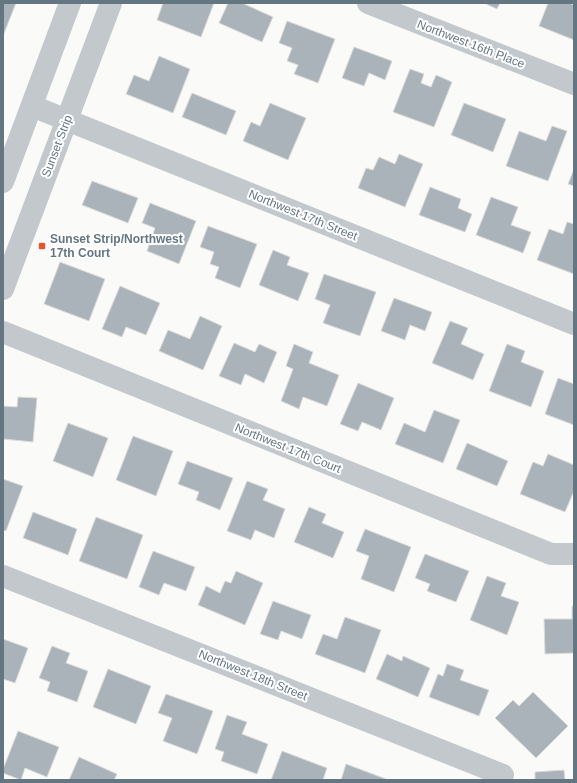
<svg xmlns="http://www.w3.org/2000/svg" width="577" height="783" viewBox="0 0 577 783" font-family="Helvetica,sans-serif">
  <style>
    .building { fill: #aab3b9; stroke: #dcdcda }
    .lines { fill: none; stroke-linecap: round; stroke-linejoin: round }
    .minor { stroke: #c3c8cc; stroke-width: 22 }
    .tertiary { stroke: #c3c8cc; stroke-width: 22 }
    .poi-dot { fill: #e4572e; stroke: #fff; stroke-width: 1.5 }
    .labels { text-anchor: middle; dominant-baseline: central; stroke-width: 4; stroke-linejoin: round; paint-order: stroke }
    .street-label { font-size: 12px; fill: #657683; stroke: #fff }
    .poi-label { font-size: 12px; font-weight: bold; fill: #657683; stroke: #fff; text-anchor: start }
  </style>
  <rect width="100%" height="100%" fill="#fafaf8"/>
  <path class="building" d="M3 3H16L3 36Z
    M163 3H214L201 37 157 20Z
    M228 3H242L273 17 262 42 219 23Z
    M484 3H500L497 9Z
    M548 3H569L574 5V40L539 26Z
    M287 21 335 39 318 83 294 74 298 65 287 61 292 48 279 43Z
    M354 47 392 61 385 80 369 73 364 86 342 78Z
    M159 56 190 69 173 113 126 94 134 75 149 81Z
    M410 69 424 74 421 83 431 87 436 75 452 82 434 127 393 112Z
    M192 93 236 111 226 135 182 117Z
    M270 103 306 118 288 160 243 141 251 122 260 126Z
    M464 103 506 119 493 152 451 135Z
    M552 126 567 131 548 181 506 166 519 131 546 141Z
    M399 154 423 164 405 207 358 188 366 168 373 170 379 157 395 164Z
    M574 169V186L568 184Z
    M92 181 138 198 128 223 82 205Z
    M430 187 461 199 458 208 472 214 465 232 419 215Z
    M491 197 518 207 511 225 531 232 523 253 476 235Z
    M150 203 196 221 179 264 147 251 155 228 142 223Z
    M567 222 574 224V274L537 260 549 229 563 234Z
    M208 226 257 244 240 288 215 278 219 267 210 264 214 252 200 247Z
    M273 250 290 257 287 265 309 273 298 301 259 285Z
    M60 262 105 279 89 321 44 304Z
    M324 274 376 292 360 336 323 323 330 305 315 299Z
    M120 286 160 303 146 335 126 327 122 337 102 329Z
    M394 298 432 312 425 331 410 325 405 340 381 331Z
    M200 316 222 326 203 370 159 351 168 330 190 339Z
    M450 321 468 328 461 344 484 354 473 380 432 363Z
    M234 343 255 352 259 344 277 352 264 383 245 374 241 385 219 376Z
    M294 344 313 352 309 363 339 375 327 406 303 397 299 409 281 401 293 369 286 366Z
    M507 344 525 351 521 362 544 371 531 407 489 391Z
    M558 378 574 384V425L545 414Z
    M358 383 394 398 381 430 362 422 358 431 340 424Z
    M18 397 37 398 33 442 3 439V406L17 407Z
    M434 410 460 420 443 463 395 444 404 423 425 432Z
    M68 423 108 438 93 477 53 461Z
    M133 436 173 451 156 496 116 480Z
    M467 443 508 461 497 486 456 469Z
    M548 454 574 465V491L565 512 520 494 533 462 543 466Z
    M187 461 233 478 220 510 196 500 199 492 178 484Z
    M3 479 23 486 6 531 3 530Z
    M247 481 268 489 263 500 285 509 274 538 255 530 251 540 227 531Z
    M309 507 326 514 322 523 344 532 333 558 294 542Z
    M33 512 77 529 68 555 23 538Z
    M96 517 143 535 127 579 79 561Z
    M365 529 411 547 394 592 361 579 369 556 356 551Z
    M153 551 195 567 186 591 164 583 159 595 139 587Z
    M425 554 469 571 456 602 427 591 430 584 415 578Z
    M236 571 263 583 245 625 198 605 206 586 220 593 225 581 231 583Z
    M487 576 506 583 501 596 519 602 507 635 470 620Z
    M273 601 311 615 302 639 281 631 278 640 260 634Z
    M572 606H574V653L545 654 544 619H572Z
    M345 617 381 630 365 673 315 654 323 634 337 639Z
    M3 639 28 648 15 683 3 679Z
    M52 646 70 653 66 663 88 671 77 702 47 691 50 682 39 678Z
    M387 654 402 661 403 656 430 668 418 697 376 679Z
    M447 664 464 670 460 680 489 690 479 716 429 697 438 674 443 676Z
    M108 669 151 686 136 724 93 707Z
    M533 692 568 726 536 758 495 718 513 700 519 706Z
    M166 694 213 711 197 754 163 741 172 718 158 713Z
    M227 715 247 722 242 734 268 744 257 774 221 761 224 752 215 749Z
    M18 731 59 747 47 777 25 768 21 780 3 773V769Z
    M282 751 327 768 323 780H271Z
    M79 757 117 774 114 780H69Z
    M346 764 386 779V780H341Z
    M564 770 565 780H535V772Z"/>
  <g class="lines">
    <path class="minor" d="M368 3 574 84
      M32 106 574 324
      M3 332 551 554H574
      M3 576 503 775 501 780"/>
    <path class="tertiary" d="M3 182 70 3
      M3 289 111 3"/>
  </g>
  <rect class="poi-dot" x="38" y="242" width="8" height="8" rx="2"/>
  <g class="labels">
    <g class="street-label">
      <text transform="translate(471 44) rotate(21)">Northwest 16th Place</text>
      <text transform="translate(57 146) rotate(-69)">Sunset Strip</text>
      <text transform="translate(303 215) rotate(22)">Northwest 17th Street</text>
      <text transform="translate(288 448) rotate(22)">Northwest 17th Court</text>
      <text transform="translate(253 675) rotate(22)">Northwest 18th Street</text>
    </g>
    <g class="poi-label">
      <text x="50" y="239">Sunset Strip/Northwest<tspan x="50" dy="14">17th Court</tspan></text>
    </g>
  </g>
  <rect width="577" height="783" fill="none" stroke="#657683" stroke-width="8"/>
</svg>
